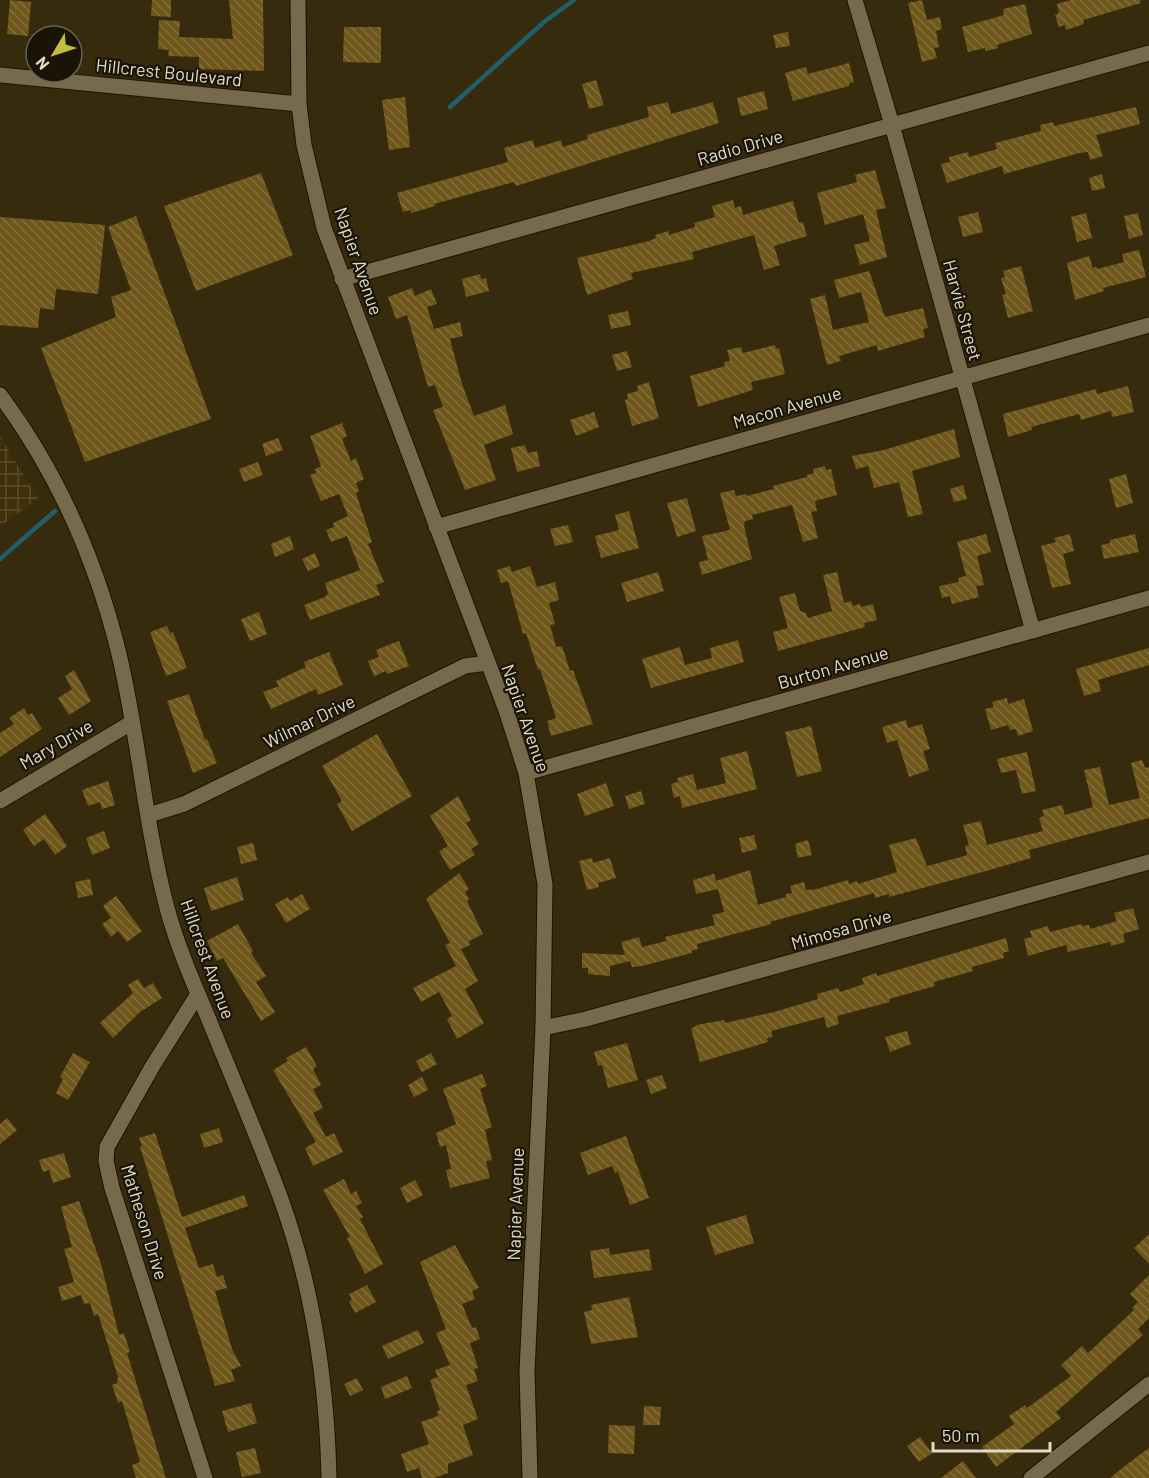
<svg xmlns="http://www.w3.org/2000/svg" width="1149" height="1478" viewBox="0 0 1149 1478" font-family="Barlow,sans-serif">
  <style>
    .industrial { fill: url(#industrial-grid) }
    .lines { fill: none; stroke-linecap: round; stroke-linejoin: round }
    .stream { stroke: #205f6b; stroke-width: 4.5 }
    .building { fill: url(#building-back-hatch) }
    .minor-casing { stroke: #1e1300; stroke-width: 17 }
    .tertiary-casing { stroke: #1e1300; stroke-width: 17 }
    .minor { stroke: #77694b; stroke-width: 15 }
    .tertiary { stroke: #77694b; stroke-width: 15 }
    .labels { text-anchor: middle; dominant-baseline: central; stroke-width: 4.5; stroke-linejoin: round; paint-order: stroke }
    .street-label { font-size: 18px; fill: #e1dac9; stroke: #1a1408 }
  </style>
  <defs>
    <pattern id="industrial-grid" width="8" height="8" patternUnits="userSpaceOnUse" patternTransform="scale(1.5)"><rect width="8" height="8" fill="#3f300a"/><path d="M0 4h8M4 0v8" fill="none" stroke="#5a4d2c"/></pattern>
    <pattern id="building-back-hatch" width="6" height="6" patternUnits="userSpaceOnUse" patternTransform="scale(1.5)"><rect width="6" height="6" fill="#6f571b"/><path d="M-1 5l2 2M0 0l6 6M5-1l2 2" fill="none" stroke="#836f3b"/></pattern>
  </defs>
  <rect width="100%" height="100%" fill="#372b0e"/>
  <path class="industrial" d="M0 436 38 498 0 527Z"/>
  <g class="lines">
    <path class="stream" d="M450 107 544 22 574 0
      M0 559 55 511"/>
  </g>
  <path class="building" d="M10 0 31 2 28 36 7 34Z
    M152 0H171V17L151 16Z
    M229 0H263L264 71 199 69V57L168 56 169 50 158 49 159 20 180 21 179 37 233 39Z
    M922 0 927 20 940 17 942 29 936 31 939 47 934 48 937 58 922 62 908 3Z
    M1071 0H1140L1141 3 1083 20 1084 24 1066 30 1065 25 1059 27 1055 15 1059 13 1057 4Z
    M1025 4 1032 34 997 45 998 48 986 51 985 48 968 52 962 27 1004 15 1003 9Z
    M344 27H381V63L343 62Z
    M788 32 790 46 776 48 773 35Z
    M849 63 854 82 849 83V86L793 101 785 73 806 67 808 74Z
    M596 80 604 105 589 109 582 84Z
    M764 91 768 109 741 116 737 98Z
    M405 97 410 147 389 150 382 100Z
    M668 102 671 114 713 102 719 123 516 186 514 182 434 204 435 206 411 213V210L403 212 397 193 508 162 504 148 533 140 535 148 561 140 563 147 588 139 587 135 649 117 647 107Z
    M1136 107 1140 124 1096 135 1103 156 1090 160 1088 152 1079 153 1004 174 1002 166 947 183 941 164 950 162 949 157 968 152 969 157 997 149 995 143 1041 131 1040 125 1053 122 1054 126Z
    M875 170 886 208 876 210 887 257 860 265 854 245 870 241 863 214 825 225 817 193 857 182 855 175Z
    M261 173 293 255 196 291 164 206Z
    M1102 174 1105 188 1092 191 1089 178Z
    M733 200 735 208 741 206 743 215 793 201 799 223 803 222 807 236 774 246 780 265 764 270 754 235 692 252 694 259 631 273 633 279 587 295 577 258 649 241 656 238 655 235 669 231V235L695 227 694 223 715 217 712 206Z
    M978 212 983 232 963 237 958 217Z
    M1086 213 1092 238 1077 242 1071 217Z
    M1138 213 1143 235 1129 239 1124 216Z
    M136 216 211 419 85 462 41 348 116 317 111 297 131 290 108 227Z
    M0 217 105 225 98 294 56 289 54 310 40 308 38 328 0 325Z
    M1139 250 1146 277 1103 288 1104 291 1075 300 1067 263 1089 256 1093 268 1096 267 1097 269 1124 262 1122 254Z
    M1021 266 1033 311 1008 318 1002 295 1006 294 1001 278 1005 277 1003 271Z
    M869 271 885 317 923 308 928 328 923 329 925 337 878 351 877 345 839 356 841 361 827 365 810 299 825 295 833 330 869 322 861 292 839 298 834 280Z
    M480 274 481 279 486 278 489 291 466 297 462 279Z
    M412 288 415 296 431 289 437 304 427 307 434 329 460 322 463 336 450 339 462 384 474 416 505 405 513 434 484 445 496 480 465 490 433 410 443 407 435 385 428 387 407 315 396 319 388 297Z
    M628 311 631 325 611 329 608 315Z
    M775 345 776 349 779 348 785 374 751 382 753 390 698 407 690 376 725 366 724 362 730 361 727 350 741 347 743 353Z
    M627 351 632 367 617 371 612 355Z
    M649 382 659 418 632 426 625 400 628 399 627 394 638 391 637 386Z
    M1128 386 1134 412 1112 417 1111 411 1081 420 1079 414 1031 427 1032 430 1008 437 1003 414 1096 389 1097 394Z
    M594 412 599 427 576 436 570 420Z
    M342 423 347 436 342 439 351 461 356 458 364 479 356 483 359 491 356 493 372 542 368 544 384 582 376 585 380 595 310 620 304 605 325 597 328 593 325 583 360 570 347 536 331 542 326 530 334 527 333 523 348 516 339 494 321 501 310 475 316 473 315 469 321 466 310 436Z
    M954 429 960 457 912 471 923 514 908 517 899 482 874 488 868 466 856 469 852 456 884 450Z
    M278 438 283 450 266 456 262 444Z
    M525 445 528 453 537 451 540 466 517 472 511 448Z
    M258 462 263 475 244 482 239 469Z
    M825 466 826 470 831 469 837 495 815 501 817 511 811 512 818 538 803 542 792 505 752 515 753 519 745 521 744 526 752 559 702 575 699 562 708 560 702 536 730 530 720 493 734 490 736 496 746 494 747 496 774 489 773 486 807 477V475L814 473 813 469Z
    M1126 474 1133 503 1116 508 1109 479Z
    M963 485 967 499 954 502 950 489Z
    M687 498 696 531 677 537 667 503Z
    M629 511 639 548 601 558 595 536 619 530 615 515Z
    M568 525 573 542 555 546 550 529Z
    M986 534 991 552 977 556 984 585 976 586 979 597 952 604 950 596 942 598 939 586 959 582 958 578 966 576 957 542Z
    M1070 534 1074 551 1063 554 1071 584 1052 588 1041 546 1056 542 1054 538Z
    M1135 534 1139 552 1104 559 1101 545 1110 543V540Z
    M290 536 294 549 275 557 271 544Z
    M315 553 320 566 308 571 302 559Z
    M510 566 512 572 530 566 537 587 555 582 559 600 549 603 555 624 550 625 556 647 562 646 570 671 573 670 593 724 551 736 547 721 556 718 540 669 538 670 526 633 523 634 508 581 501 583 497 570Z
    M658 572 664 591 627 602 621 583Z
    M837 572 844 603 851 601 853 606 860 604 861 607 873 604 877 620 864 623 865 627 778 651 773 632 788 628 779 597 795 593 800 611 806 613 808 618 832 611 823 575Z
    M259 612 267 634 250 641 241 619Z
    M167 626 170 633 173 632 187 668 166 676 150 632Z
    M738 640 744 662 651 688 642 659 680 647 685 665 712 658 710 648Z
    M399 641 409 666 387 674 386 671 374 676 368 661 379 657 376 650Z
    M1149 648V665L1098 680 1101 691 1084 696 1076 669Z
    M329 652 343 685 318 695 316 689 271 709 263 692 279 686 276 681 306 667 304 662Z
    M74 670 91 701 69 715 58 698 72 689 65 676Z
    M189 694 205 740 207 739 217 763 193 773 167 701Z
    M1007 698 1008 704 1024 699 1033 731 1018 736 1016 729 1010 730 1008 725 991 730 985 709 994 707 992 702Z
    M24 708 28 715 32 713 42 729 0 757V733L14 724 9 718Z
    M906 720 908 728 922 724 930 749 923 751 929 770 909 777 897 740 887 743 882 727Z
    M811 726 822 771 797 777 785 732Z
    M377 734 412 796 352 831 337 804 342 801 322 766Z
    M747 751 757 789 682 808 680 796 674 798 671 784 678 782 677 778 693 774 697 790 726 783 720 758Z
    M1027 752 1036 791 1022 794 1016 770 1001 773 997 759Z
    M1142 760 1145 768 1149 767V818L1029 850 1031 858 986 871 889 897V894L875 898 874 893 770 922 771 924 697 944 698 949 691 951 692 953 642 966 632 967 630 961 610 966V976L588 974V968H582V953L625 955 621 942 639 937 642 947 666 941 665 937 715 925 712 915 724 912 718 889 696 894 693 880 714 874 716 881 750 870 758 905 786 897V894L792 893 790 886 804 882 806 890 817 889 848 880 849 884 857 881 858 884 897 872 889 845 916 838 927 866 961 857 967 855 965 846 969 845 963 825 981 821 987 845 1043 831 1039 818 1044 816 1042 810 1062 805 1065 815 1093 807 1084 770 1100 767 1109 805 1140 798 1131 763Z
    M108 781 115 805 102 809 100 802 88 806 82 790Z
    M606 783 614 806 585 816 577 794Z
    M641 791 645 804 629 809 625 796Z
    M458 796 471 820 466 823 479 844 471 849 475 855 450 870 439 851 448 846 430 816Z
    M45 814 67 846 55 855 44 839 34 846 23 830Z
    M104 831 110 848 92 855 86 838Z
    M754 835 757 849 742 853 739 838Z
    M808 840 812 855 798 858 795 844Z
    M253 843 257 860 241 864 237 847Z
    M592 858 593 863 610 858 616 878 598 883 599 887 587 890 579 861Z
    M459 873 469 889 465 892 469 899 467 901 483 934 469 941 470 945 461 949 478 981 465 989 484 1023 457 1039 447 1019 452 1016 439 992 421 1002 413 988 456 966 445 945 450 943 426 899Z
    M237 877 244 900 211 911 204 888Z
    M90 879 93 895 78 898 75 882Z
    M302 894 310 909 286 923 275 904 288 897 290 901Z
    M116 896 142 931 127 942 118 931 111 937 102 924 111 918 103 906Z
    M1133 908 1139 929 1123 934 1125 942 1111 946 1110 942 1068 952 1066 945 1028 956 1024 939 1032 937 1030 931 1048 926 1050 932 1081 924 1082 926 1089 925 1090 929 1117 921 1114 913Z
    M238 924 253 951 251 953 266 976 256 982 275 1012 261 1021 223 958 217 961 207 941Z
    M1006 938 1009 951 1003 953 1004 958 972 967 973 971 934 982 935 986 889 999 890 1002 837 1016 839 1024 827 1028 824 1017 771 1031 773 1037 767 1038 768 1042 700 1062 691 1029 697 1025 724 1020 725 1023 774 1012 818 999 817 994 838 988 840 992 864 984 862 978 876 973 877 976Z
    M138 979 144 988 153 983 162 998 140 1012 113 1038 100 1023 133 993 128 985Z
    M907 1031 911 1044 890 1052 885 1037Z
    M627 1043 638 1080 608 1088 602 1065 598 1066 594 1052Z
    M306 1047 317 1066 313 1069 321 1085 313 1089 323 1108 313 1113 326 1137 334 1133 343 1152 313 1166 305 1148 316 1142 273 1070 288 1061 286 1058Z
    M73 1053 90 1062 68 1100 56 1093 63 1079 60 1077Z
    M431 1053 437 1064 422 1072 416 1061Z
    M482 1074 487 1086 480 1089 492 1127 485 1130 492 1160 486 1161 490 1178 450 1188 446 1170 451 1169 446 1145 440 1147 436 1133 456 1124 443 1089Z
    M662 1075 667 1088 651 1094 646 1080Z
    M422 1077 428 1090 414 1097 408 1085Z
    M7 1118 17 1130 0 1144V1124Z
    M219 1128 223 1142 204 1148 200 1134Z
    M155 1133 182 1217 244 1195 248 1206 185 1228 199 1268 213 1264 217 1277 223 1275 227 1288 215 1291 232 1349 241 1366 231 1370 235 1381 215 1386 140 1147 142 1146 139 1138Z
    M626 1136 649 1198 630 1205 618 1172 615 1173 612 1166 588 1175 580 1153Z
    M64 1153 71 1177 53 1183 49 1170 43 1172 39 1160Z
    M344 1179 351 1194 356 1191 362 1203 356 1206 363 1217 360 1219 383 1264 365 1274 347 1238 350 1237 323 1190Z
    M415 1180 423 1195 407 1203 400 1188Z
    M79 1201 101 1264 119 1335 124 1333 130 1352 127 1353 166 1478H136L132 1465 140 1462 122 1401 118 1403 112 1385 117 1383 118 1377 98 1314 94 1316 90 1303 84 1304 81 1295 62 1301 58 1287 74 1282 64 1249 72 1247 61 1207Z
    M746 1215 754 1243 715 1255 706 1227Z
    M1149 1234V1264L1134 1248Z
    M455 1245 479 1288 472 1291 475 1299 462 1304 472 1328 476 1327 480 1339 470 1343 478 1368 474 1369 478 1381 466 1385 478 1419 463 1425 473 1455 448 1464V1473L434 1478H422L419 1468 407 1472 401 1454 429 1444 421 1422 438 1416 437 1411 440 1410 430 1380 438 1377 435 1370 450 1365 436 1333 446 1329 420 1262Z
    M609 1248 610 1255 649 1249 652 1270 594 1278 590 1251Z
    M1149 1275V1318L1138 1329 1143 1335 1056 1412 1061 1418 996 1467 982 1447 1014 1424 1009 1416 1025 1405 1027 1408 1071 1376 1061 1365 1082 1346 1088 1353 1134 1310 1132 1308 1138 1302 1130 1294Z
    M367 1285 376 1302 355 1313 349 1301 352 1300 349 1294Z
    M629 1297 638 1337 591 1344 584 1312 592 1310 591 1305Z
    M418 1330 424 1343 388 1359 382 1346Z
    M407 1376 412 1388 385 1399 381 1387Z
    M357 1378 363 1390 350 1396 344 1384Z
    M251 1403 257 1423 228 1432 222 1411Z
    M644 1406 661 1407 660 1425H643Z
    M609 1425 635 1426 634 1454 608 1453Z
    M920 1437 932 1453 919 1462 907 1446Z
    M255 1448 261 1473 242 1477 236 1452Z
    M1149 1448V1478H1110L1126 1465Z
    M963 1461 976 1478H941Z"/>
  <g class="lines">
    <defs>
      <path id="minor" d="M855 0 892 125 1033 631
        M0 75 299 104
        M342 279 1149 53
        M436 527 1149 325
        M526 773 1149 598
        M0 801 131 723
        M149 815 184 804 465 666 487 663
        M198 994 152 1067 107 1147 106 1161 112 1188 205 1478
        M543 1028 586 1019 1149 862
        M1031 1478 1149 1384"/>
      <path id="tertiary" d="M298 0 299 104 304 145 324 228 506 710 526 773 545 884 543 1028 527 1372 530 1478
        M0 395C58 473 96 560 119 654 139 738 145 825 167 908 177 945 192 980 207 1015 232 1077 259 1139 282 1202 313 1289 327 1386 329 1478"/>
    </defs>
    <use href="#minor" class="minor-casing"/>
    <use href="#tertiary" class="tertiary-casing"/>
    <use href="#minor" class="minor"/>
    <use href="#tertiary" class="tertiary"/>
  </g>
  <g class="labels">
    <g class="street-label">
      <text transform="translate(169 72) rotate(6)">Hillcrest Boulevard</text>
      <text transform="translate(740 147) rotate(-16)">Radio Drive</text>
      <text transform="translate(359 261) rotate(71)">Napier Avenue</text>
      <text transform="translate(963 310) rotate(75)">Harvie Street</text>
      <text transform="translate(787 407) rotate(-16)">Macon Avenue</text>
      <text transform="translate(833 667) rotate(-16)">Burton Avenue</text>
      <text transform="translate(526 718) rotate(71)">Napier Avenue</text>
      <text transform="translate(309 721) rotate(-26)">Wilmar Drive</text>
      <text transform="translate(56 744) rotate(-30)">Mary Drive</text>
      <text transform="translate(841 929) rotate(-16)">Mimosa Drive</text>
      <text transform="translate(208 959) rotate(70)">Hillcrest Avenue</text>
      <text transform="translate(515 1204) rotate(-88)">Napier Avenue</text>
      <text transform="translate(145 1222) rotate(73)">Matheson Drive</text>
    </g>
  </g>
  <g transform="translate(54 54) rotate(231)"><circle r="28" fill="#1a1408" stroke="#6a6355" stroke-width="1.5"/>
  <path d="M0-4.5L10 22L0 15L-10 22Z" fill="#c4bc3d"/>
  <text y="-9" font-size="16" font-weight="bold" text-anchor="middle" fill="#e1dac9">N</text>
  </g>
  <path d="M933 1442v9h117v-9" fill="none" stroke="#e1dac9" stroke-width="3"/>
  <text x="942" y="1442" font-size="18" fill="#e1dac9" stroke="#1a1408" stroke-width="4.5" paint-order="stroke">50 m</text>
</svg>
